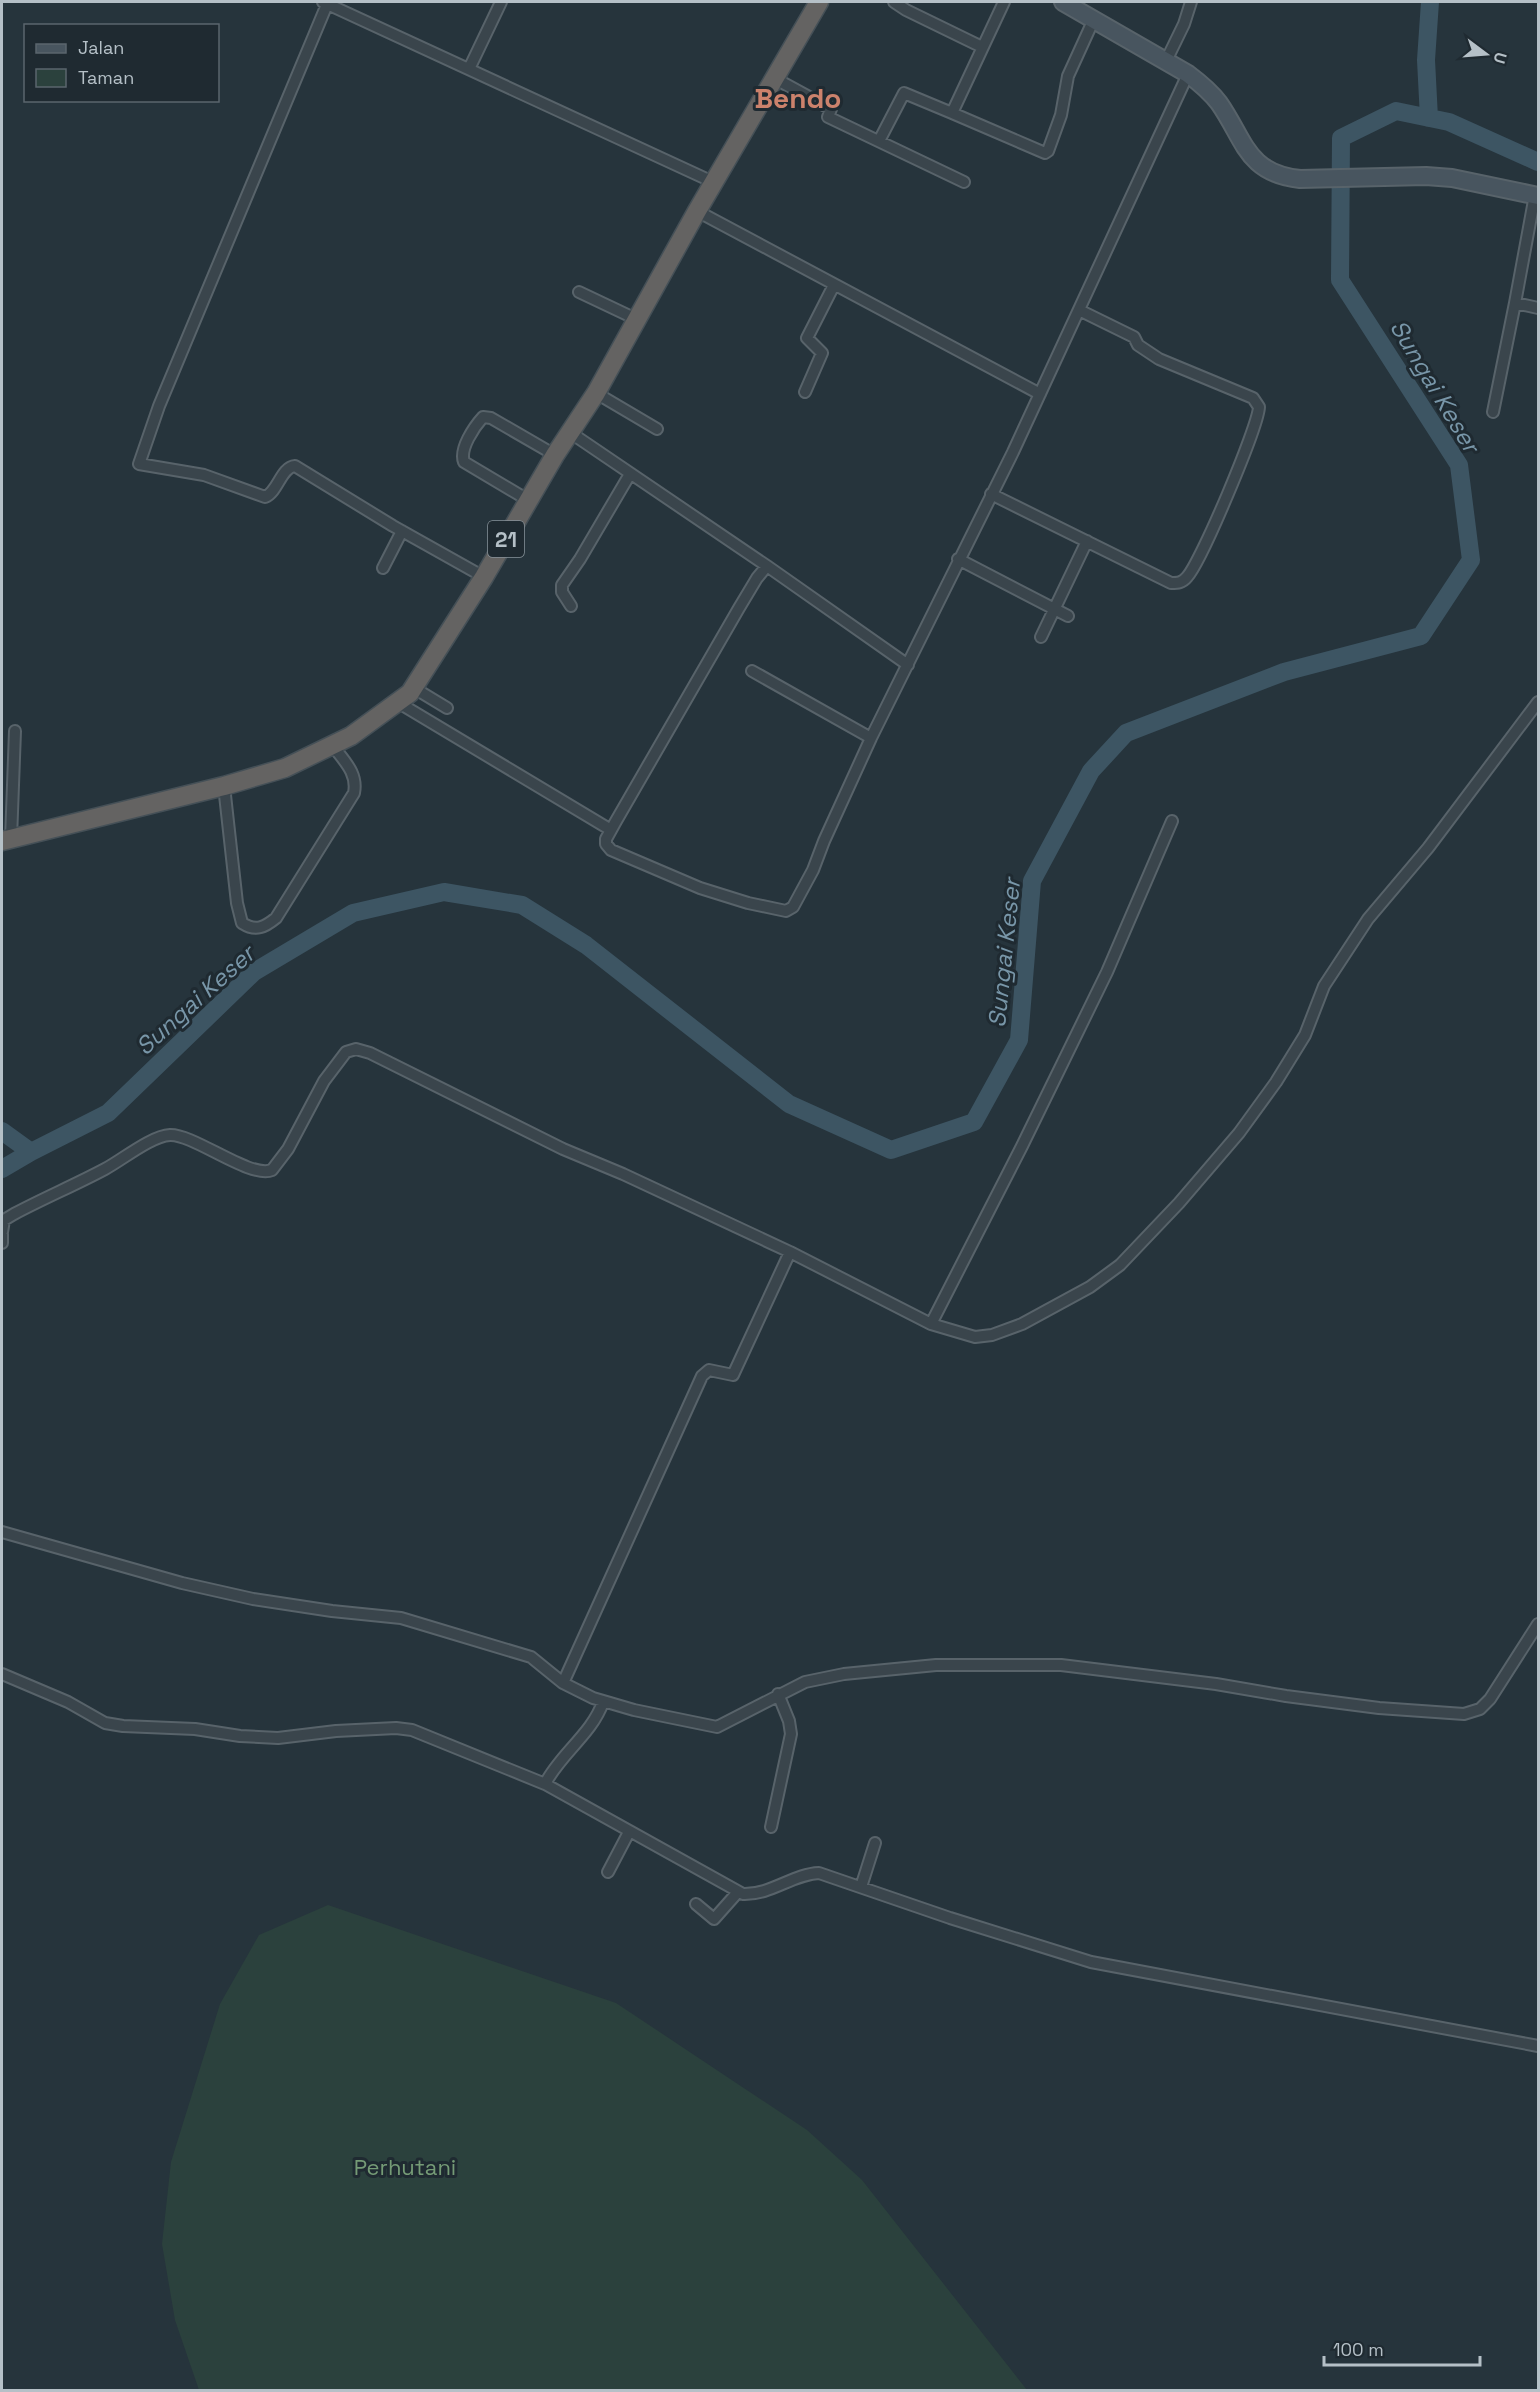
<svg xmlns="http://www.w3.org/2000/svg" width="1540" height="2392" viewBox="0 0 1540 2392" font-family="'Space Grotesk',sans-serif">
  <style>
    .green { fill: #2b413d }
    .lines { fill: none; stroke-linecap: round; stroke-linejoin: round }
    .river { stroke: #3d5563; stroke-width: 18 }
    .minor-casing { stroke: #58636a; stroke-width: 14 }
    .secondary-casing { stroke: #58636a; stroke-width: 20 }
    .trunk-casing { stroke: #455057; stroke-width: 21 }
    .minor { stroke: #3a454c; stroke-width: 10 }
    .secondary { stroke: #48555f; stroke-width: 16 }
    .trunk { stroke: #646362; stroke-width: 18 }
    .labels { text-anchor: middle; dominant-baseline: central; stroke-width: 6; stroke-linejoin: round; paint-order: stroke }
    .shield { fill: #1f2a31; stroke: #88939a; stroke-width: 1.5 }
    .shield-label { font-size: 21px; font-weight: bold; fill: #b5c0c7 }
    .park-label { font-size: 22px; fill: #759b76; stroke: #1f2a31 }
    .water-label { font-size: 24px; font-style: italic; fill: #7896a8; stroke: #1f2a31 }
    .district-label { font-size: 28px; font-weight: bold; fill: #cc826c; stroke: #1f2a31 }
  </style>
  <rect width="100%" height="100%" fill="#26343c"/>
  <path class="green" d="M328 1905 616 2003 807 2130 862 2180 1027 2390H199L175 2320 162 2244 171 2162 220 2004 259 1935Z"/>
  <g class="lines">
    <path class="river" d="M1429 118 1426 60 1430 2
      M2 1131 31 1152 108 1113 254 972 353 913 444 892 522 905 586 945 789 1104 891 1150 974 1122 1019 1040 1032 881 1091 771 1126 733 1284 672 1421 636 1471 560 1459 465 1340 280 1341 138 1396 111 1449 122 1538 162
      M2 1169 31 1152"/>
    <defs>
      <path id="minor" d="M323 2 713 182
        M328 2 159 406 139 464 204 475 265 497C278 492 281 467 295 466L393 526 484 577
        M894 2 906 10 982 47
        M1004 2 952 113 1045 153 1048 151 1061 115 1068 76 1094 19
        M1166 61 1184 24 1191 2
        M469 69 501 2
        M774 78 831 109 828 117 964 182
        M879 141 904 93 952 113
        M1535 195 1515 303 1538 308
        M697 211 1040 394
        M579 292 636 319
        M805 392 822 353 807 338 834 285
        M596 393 657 429
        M1493 412 1515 303
        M571 433 767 566 908 665
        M991 494 1171 583C1178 583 1182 583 1187 577 1201 562 1258 427 1259 407L1253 398 1159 359 1138 345 1134 337 1079 310
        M528 500 464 462C459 449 474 427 483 417L491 418 555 455
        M958 559 1068 616
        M767 566 757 578 739 608 616 821 606 839V844L611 850 700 888 748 903 786 911 793 907 813 870 824 841 871 738 1013 452 1188 74
        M383 568 402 531
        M571 606 562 592V585L580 559 630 474
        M1041 637 1087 541
        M752 671 871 738
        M414 688 447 708
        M399 703 611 830
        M224 786 237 903 242 923C256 932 265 927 276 918L354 793C358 773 344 761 333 746
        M11 839 15 731
        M2 1232 4 1220 14 1214C44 1198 75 1185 105 1169 122 1160 151 1136 170 1135 194 1134 250 1179 272 1170L288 1149 324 1081 346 1052 356 1049 370 1053 563 1149 623 1174 790 1252 931 1324 975 1337 992 1335 1022 1324 1090 1287 1120 1265 1179 1203 1239 1133 1276 1082 1305 1035 1324 986 1368 919 1428 848 1538 702
        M2 1234V1243
        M931 1324 1022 1146 1107 972 1172 821
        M2 1532 182 1583 253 1599 332 1611 401 1618 531 1657 563 1683 593 1698 634 1710 717 1727 805 1682 844 1674 936 1665H1061L1216 1684 1286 1696 1379 1708 1464 1714 1480 1709 1490 1699 1538 1624
        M2 1674 68 1702 105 1723 123 1726 195 1729 240 1736 278 1738 336 1731 396 1728 412 1730 545 1784 743 1894C771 1895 793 1874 819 1873L950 1918 1091 1962 1538 2046
        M563 1683 702 1376 709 1370 733 1375 790 1252
        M545 1784C560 1754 592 1734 603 1702
        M771 1827 791 1734 789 1721 778 1694
        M608 1872 629 1832
        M861 1887 875 1843
        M696 1904 714 1919 738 1892"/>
      <path id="secondary" d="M1063 2 1188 74C1200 83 1210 91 1219 103 1245 140 1246 173 1300 179L1426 176 1452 178 1538 196"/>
      <path id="trunk" d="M2 841 224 786 285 768 351 736 410 693 484 577 555 455 596 393 697 211 819 2"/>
    </defs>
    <use href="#minor" class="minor-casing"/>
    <use href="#secondary" class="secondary-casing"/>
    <use href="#trunk" class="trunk-casing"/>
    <use href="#minor" class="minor"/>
    <use href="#secondary" class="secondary"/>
    <use href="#trunk" class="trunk"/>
  </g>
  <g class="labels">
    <rect class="shield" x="488" y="521" width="36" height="36" rx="4.5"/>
    <g class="shield-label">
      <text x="506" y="539">21</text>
    </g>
    <g class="park-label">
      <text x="405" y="2167">Perhutani</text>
    </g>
    <g class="water-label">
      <text transform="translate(1435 386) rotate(59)">Sungai Keser</text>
      <text transform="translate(1004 953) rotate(-84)">Sungai Keser</text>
      <text transform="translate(195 1000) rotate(-42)">Sungai Keser</text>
    </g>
    <g class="district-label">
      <text x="798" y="98">Bendo</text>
    </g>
  </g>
  <rect width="1540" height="2392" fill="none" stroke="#b5c0c7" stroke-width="6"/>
  <rect x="24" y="24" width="195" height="78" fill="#1f2a31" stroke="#5b666d" stroke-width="1.5"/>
  <rect x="36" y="44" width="30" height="9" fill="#48555f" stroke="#5b666d" stroke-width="1.5"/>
  <text x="78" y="54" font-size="18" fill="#b5c0c7">Jalan</text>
  <rect x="36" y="69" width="30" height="18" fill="#2b413d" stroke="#5b666d" stroke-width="1.5"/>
  <text x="78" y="84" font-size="18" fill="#b5c0c7">Taman</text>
  <g transform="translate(1486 54) rotate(106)" stroke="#1f2a31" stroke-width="4.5" paint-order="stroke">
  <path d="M0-4.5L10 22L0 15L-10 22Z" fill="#b5c0c7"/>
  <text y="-9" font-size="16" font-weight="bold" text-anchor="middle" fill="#b5c0c7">U</text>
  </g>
  <path d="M1324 2356v9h156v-9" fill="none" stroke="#b5c0c7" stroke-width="3"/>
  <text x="1333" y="2356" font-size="18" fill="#b5c0c7" stroke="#1f2a31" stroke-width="4.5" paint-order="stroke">100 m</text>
</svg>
